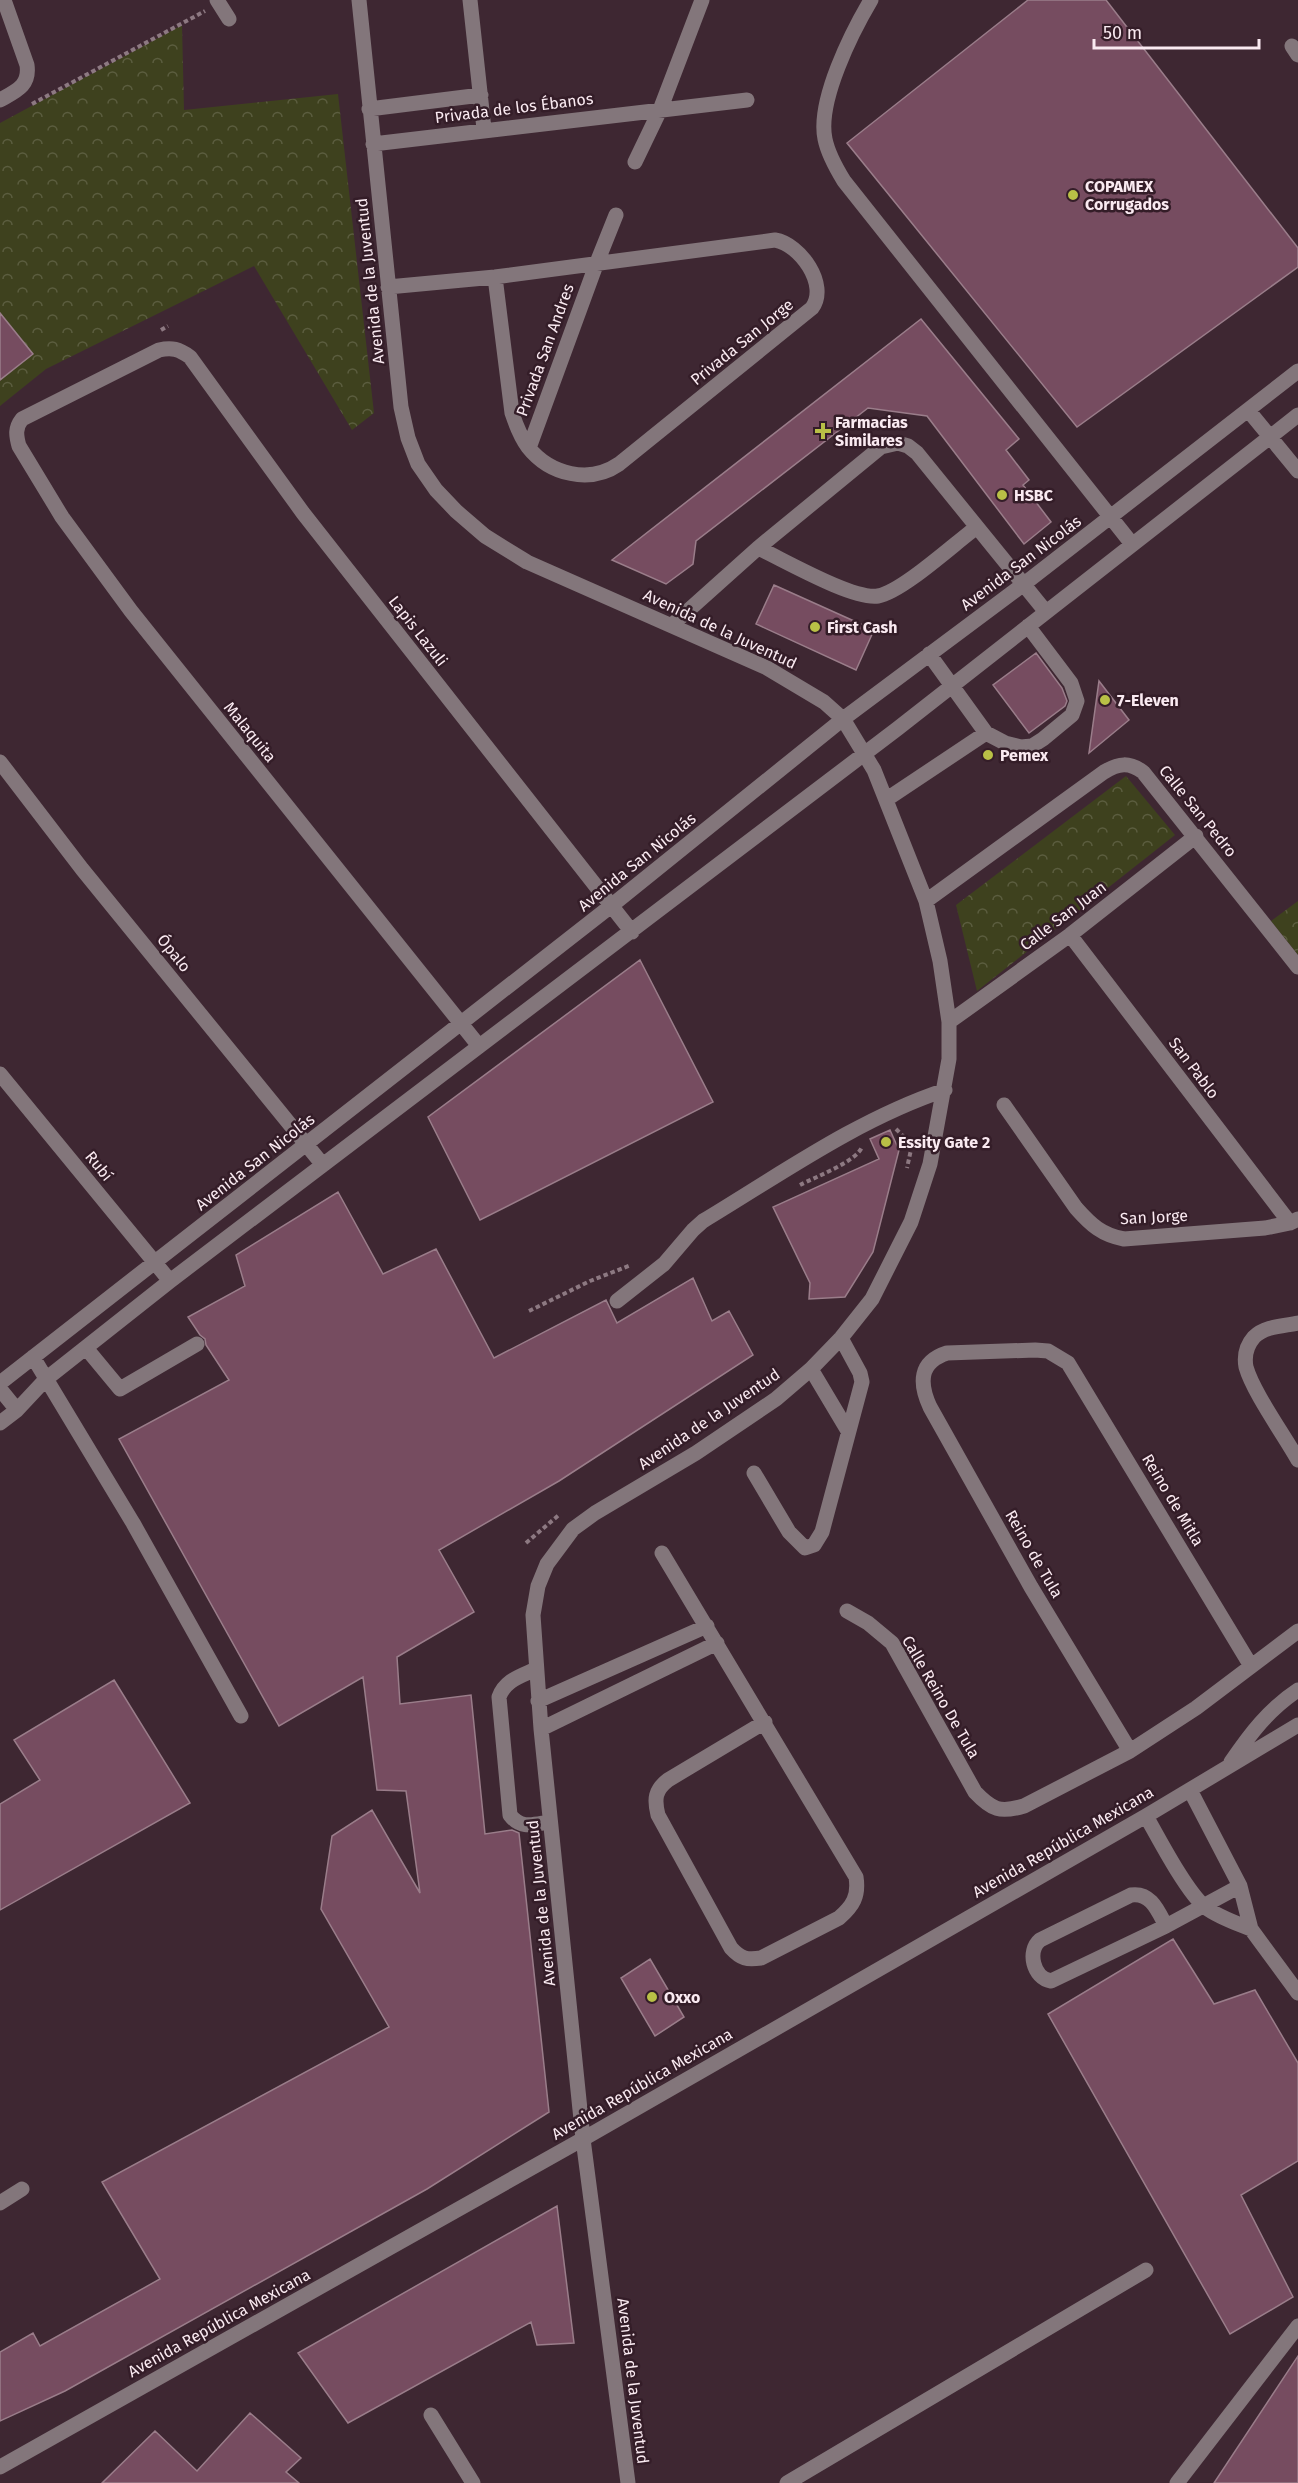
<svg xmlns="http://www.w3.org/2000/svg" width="1298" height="2483" viewBox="0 0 1298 2483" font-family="'Fira Sans',sans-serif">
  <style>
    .park { fill: url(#park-crowns) }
    .building { fill: #764c60; stroke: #9a7d8a; stroke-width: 1.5 }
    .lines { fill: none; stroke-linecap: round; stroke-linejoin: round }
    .path { stroke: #8d7982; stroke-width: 4; stroke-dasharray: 4.5 3; stroke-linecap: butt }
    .minor { stroke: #83767b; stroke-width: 15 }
    .poi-dot { fill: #b9c046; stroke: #341d28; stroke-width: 2 }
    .labels { text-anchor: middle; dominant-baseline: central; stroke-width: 5; stroke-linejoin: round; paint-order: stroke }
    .street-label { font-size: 16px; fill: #faeaf1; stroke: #341d28 }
    .poi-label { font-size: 16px; font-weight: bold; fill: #faeaf1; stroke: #341d28; text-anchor: start }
  </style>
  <defs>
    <pattern id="park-crowns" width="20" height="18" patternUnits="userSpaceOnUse" patternTransform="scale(1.5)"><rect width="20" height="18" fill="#3e411e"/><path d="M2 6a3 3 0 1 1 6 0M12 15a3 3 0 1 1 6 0" fill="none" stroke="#5b5d3f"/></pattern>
  </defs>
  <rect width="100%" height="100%" fill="#3e2732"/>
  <path class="park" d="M182 25 184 110 338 94 374 413 352 430 254 266 46 369 0 406V123Z
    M1126 776 1175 835 977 991 956 905Z
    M1298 901V955L1271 921Z"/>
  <path class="building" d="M1028 0H1106L1298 248V267L1077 427 847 143Z
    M0 313 33 354 0 380Z
    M921 319 1019 439 1006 450 1029 480 1023 485 1051 522 1024 544 927 416 868 408 696 541 693 564 666 584 612 560Z
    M774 585 874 630 856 670 756 624Z
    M1036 653 1062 688 1067 701 1065 706 1029 733 993 685Z
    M1099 681 1129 720 1089 753Z
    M640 960 713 1102 480 1220 428 1117Z
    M890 1130 899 1150 873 1252 845 1297 809 1299 810 1283 773 1207 879 1159 870 1139Z
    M338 1192 383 1274 436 1249 494 1358 606 1300 617 1323 693 1278 712 1321 729 1311 753 1355 559 1481 439 1550 474 1612 397 1657 400 1704 471 1695 485 1834 512 1830 519 1833 549 2112 427 2189 65 2391 0 2421V2352L33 2333 40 2346 160 2279 102 2182 389 2027 321 1909 332 1836 372 1810 420 1893 406 1791 377 1790 363 1677 279 1726 119 1439 229 1380 206 1345 205 1339 200 1335 188 1317 245 1286 236 1255Z
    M114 1680 190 1803 0 1910V1804L40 1780 14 1740Z
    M1173 1939 1214 2004 1255 1990 1298 2063V2161L1241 2195 1293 2297 1230 2334 1048 2014Z
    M650 1959 684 2017 655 2036 621 1978Z
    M557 2206 574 2343 537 2345 531 2322 348 2423 298 2353Z
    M1298 2356V2483H1214Z
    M250 2413 301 2458 286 2472 299 2483H102L155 2431 197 2471Z"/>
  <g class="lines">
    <path class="path" d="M32 104 205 11
      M161 330 168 326
      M896 1129 912 1145 907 1168
      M800 1185C815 1177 856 1162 862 1147
      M529 1311 590 1281 631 1265
      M526 1543 560 1514"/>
    <path class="minor" d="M217 0 229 19
      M359 0 401 407 408 438 418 464 436 490 456 511 485 536 527 562 767 668 824 702 843 719 874 770 926 901 940 961 949 1022V1059L930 1164 911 1222 872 1299 841 1338 811 1369 776 1399 696 1453 595 1513 573 1529 547 1564 538 1586 533 1615 541 1729 583 2139 628 2483
      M470 0 484 129
      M871 0C852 32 817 101 825 139 828 154 836 168 844 181L1132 544
      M1292 46 1298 55
      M0 100C16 91 30 86 27 65L4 0
      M369 109 481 95
      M373 144 747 100
      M635 162 660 110 702 0
      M388 287 495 277 775 240C800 244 829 285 812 308L619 464C590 484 550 475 528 447 520 436 516 425 512 413L495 277
      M1248 410 1298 471
      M529 448 596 265 616 215
      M758 548C784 560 853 600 878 596 902 592 955 543 977 527
      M672 625 758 548 881 447 898 443 908 446 917 453 1046 612
      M929 654 986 733 1005 743 1021 747 1032 746 1043 739 1072 715 1077 701 1071 683 1028 626
      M0 762 82 869 323 1165
      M887 799 986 733
      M926 901 1104 772C1119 763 1129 762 1143 772L1298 967
      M1070 935 1290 1223
      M949 1022 1070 935 1196 836
      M479 1046 131 611 62 517 19 446C16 435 15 428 22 419L159 350C172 347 179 349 190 357L303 513 632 932
      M0 1074 170 1281
      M1004 1105 1076 1208C1091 1225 1102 1235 1124 1239L1265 1228 1290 1223 1298 1219
      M617 1301 664 1264 693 1230 703 1221C781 1174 858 1119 945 1090
      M1298 1323C1284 1326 1265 1326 1254 1337 1247 1345 1244 1356 1246 1367 1253 1392 1284 1435 1298 1460
      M86 1348 120 1389 197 1344
      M33 1357 133 1523 241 1716
      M811 1369 848 1431
      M0 1383 611 906 843 719 1024 584 1298 371
      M0 1389 17 1410
      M0 1423 17 1410 46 1379 170 1281 897 729 1298 415
      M754 1473 789 1532 805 1548 814 1545 822 1532 862 1382 860 1373 841 1338
      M662 1553 856 1877C859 1896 853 1906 839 1918L761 1958C747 1960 741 1959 731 1948L658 1815C654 1799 655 1790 668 1780L765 1722
      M847 1611 868 1623 892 1643 975 1792C992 1810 1000 1813 1024 1806L1130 1751 1196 1708 1298 1631
      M536 1669C521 1676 505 1680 499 1697L510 1815C521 1830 535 1824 550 1822
      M538 1701 707 1626
      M541 1729 717 1643
      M1130 1751 1031 1587 930 1407C919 1383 919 1362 947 1353L1035 1350 1048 1351 1068 1363 1251 1666
      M1231 1762C1250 1734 1269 1709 1298 1690
      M1190 1790 1240 1886 1251 1929 1298 1993
      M1146 1816C1159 1839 1186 1891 1205 1907 1218 1917 1236 1923 1251 1929
      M1166 1926C1158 1911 1151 1892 1131 1895L1040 1940C1027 1951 1033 1978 1051 1981L1166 1926 1240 1886
      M0 2203 22 2189
      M431 2415 473 2483
      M0 2467 583 2139 1146 1816 1298 1725
      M787 2483 1146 2270
      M1177 2483 1298 2326"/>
  </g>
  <g class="poi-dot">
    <circle cx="1073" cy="195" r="6"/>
    <path d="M820 422h6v6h6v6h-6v6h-6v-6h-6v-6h6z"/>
    <circle cx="1002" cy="495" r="6"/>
    <circle cx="815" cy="627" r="6"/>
    <circle cx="1105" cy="700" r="6"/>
    <circle cx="988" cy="755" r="6"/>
    <circle cx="886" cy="1142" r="6"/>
    <circle cx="652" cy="1997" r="6"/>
  </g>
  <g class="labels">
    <g class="street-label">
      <text transform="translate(514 108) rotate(-7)">Privada de los Ébanos</text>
      <text transform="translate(370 281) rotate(-96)">Avenida de la Juventud</text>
      <text transform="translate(742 342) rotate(-39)">Privada San Jorge</text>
      <text transform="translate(545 350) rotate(-70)">Privada San Andres</text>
      <text transform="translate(1021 563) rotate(-37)">Avenida San Nicolás</text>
      <text transform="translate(720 629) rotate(25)">Avenida de la Juventud</text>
      <text transform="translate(418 631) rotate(52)">Lapis Lazuli</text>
      <text transform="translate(250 732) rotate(51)">Malaquita</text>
      <text transform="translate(1198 811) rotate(51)">Calle San Pedro</text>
      <text transform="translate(637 862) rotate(-39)">Avenida San Nicolás</text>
      <text transform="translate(1063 916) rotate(-37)">Calle San Juan</text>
      <text transform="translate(174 953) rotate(51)">Ópalo</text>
      <text transform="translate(1194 1068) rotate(53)">San Pablo</text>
      <text transform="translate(255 1162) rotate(-38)">Avenida San Nicolás</text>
      <text transform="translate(99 1166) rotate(51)">Rubí</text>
      <text transform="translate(1154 1217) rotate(-3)">San Jorge</text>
      <text transform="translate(709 1419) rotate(-34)">Avenida de la Juventud</text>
      <text transform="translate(1173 1500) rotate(59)">Reino de Mitla</text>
      <text transform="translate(1034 1554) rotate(60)">Reino de Tula</text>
      <text transform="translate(941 1697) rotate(60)">Calle Reino De Tula</text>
      <text transform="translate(1063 1842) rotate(-30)">Avenida República Mexicana</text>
      <text transform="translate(541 1903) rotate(-96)">Avenida de la Juventud</text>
      <text transform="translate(642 2084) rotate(-30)">Avenida República Mexicana</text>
      <text transform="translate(219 2323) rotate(-29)">Avenida República Mexicana</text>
      <text transform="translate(633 2381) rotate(83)">Avenida de la Juventud</text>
    </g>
    <g class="poi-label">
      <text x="1085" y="186">COPAMEX<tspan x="1085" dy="18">Corrugados</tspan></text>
      <text x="835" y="422">Farmacias<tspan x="835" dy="18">Similares</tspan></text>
      <text x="1014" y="495">HSBC</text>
      <text x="827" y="627">First Cash</text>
      <text x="1117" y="700">7-Eleven</text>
      <text x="1000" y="755">Pemex</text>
      <text x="898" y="1142">Essity Gate 2</text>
      <text x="664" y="1997">Oxxo</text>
    </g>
  </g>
  <path d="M1094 39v9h165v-9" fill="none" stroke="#faeaf1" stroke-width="3"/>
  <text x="1103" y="39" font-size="18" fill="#faeaf1" stroke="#341d28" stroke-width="4.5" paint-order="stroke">50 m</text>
</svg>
